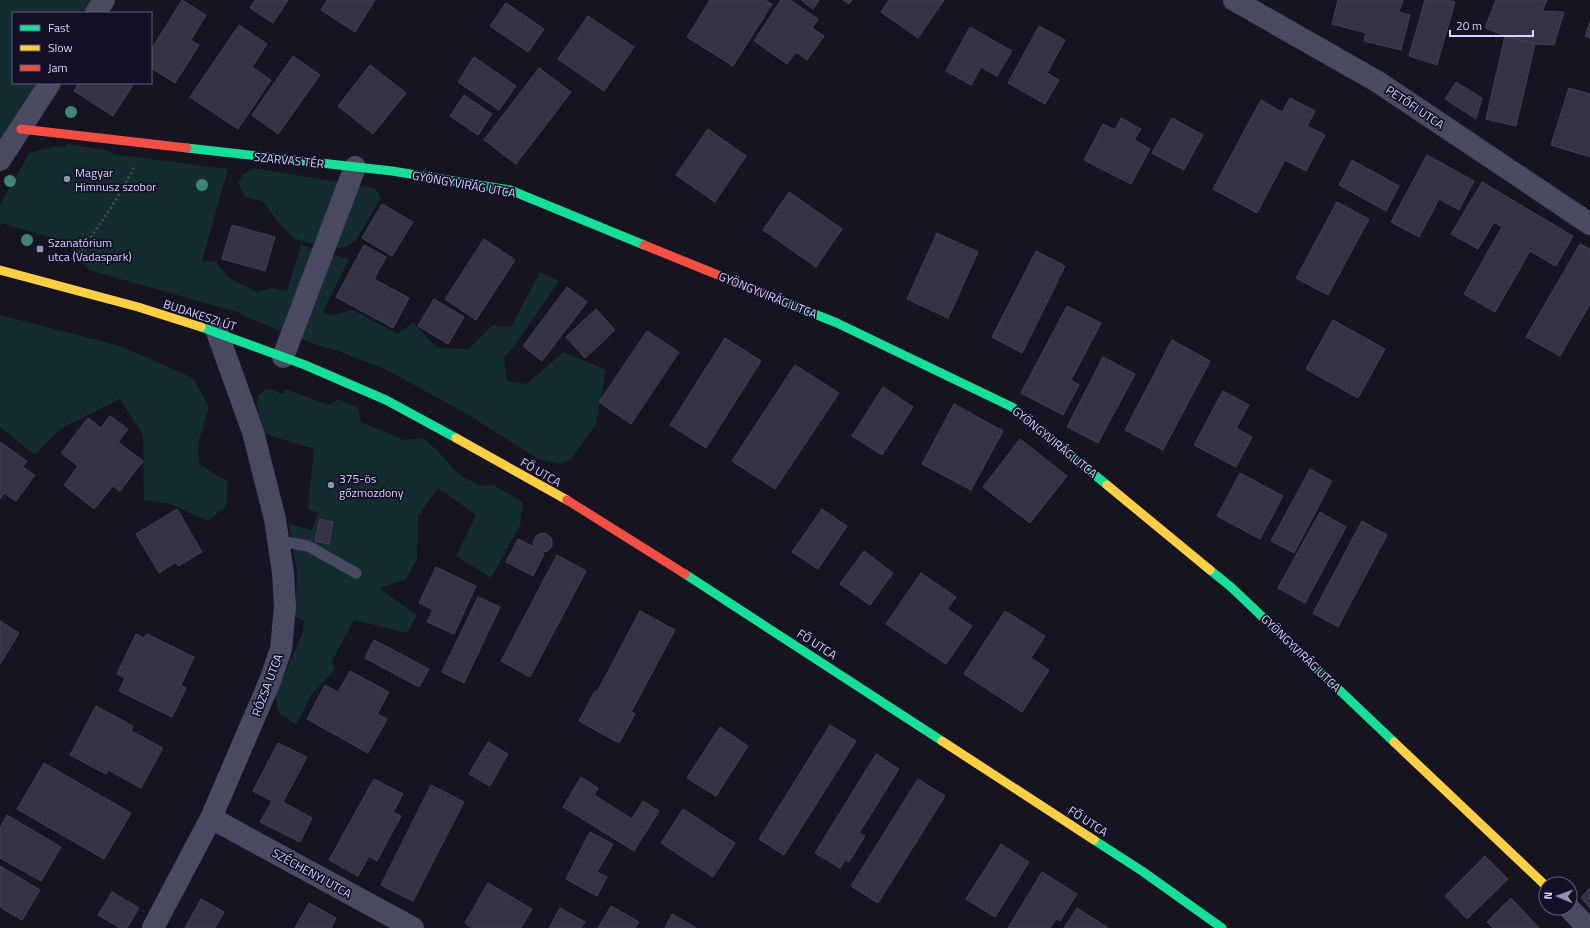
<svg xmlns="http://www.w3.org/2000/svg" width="1590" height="928" viewBox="0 0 1590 928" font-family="'Titillium Web',sans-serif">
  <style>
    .green { fill: #132c2d }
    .building { fill: #343243; stroke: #433f54 }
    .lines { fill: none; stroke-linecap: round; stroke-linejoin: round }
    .path { stroke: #44505f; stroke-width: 2.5; stroke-dasharray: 2 3; stroke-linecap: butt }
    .lane { stroke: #4a4962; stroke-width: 11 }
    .street { stroke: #4a4962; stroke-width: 22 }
    .fast { stroke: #16e098; stroke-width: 9 }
    .slow { stroke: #ffcf43; stroke-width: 9 }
    .jam { stroke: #f24e42; stroke-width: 9 }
    .tree { fill: #3e8478 }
    .poi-dot { fill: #9591b1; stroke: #130f26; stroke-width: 1.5 }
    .labels { text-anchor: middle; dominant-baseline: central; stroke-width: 3.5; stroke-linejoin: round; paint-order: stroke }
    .street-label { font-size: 12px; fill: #d9d4ff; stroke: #130f26 }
    .poi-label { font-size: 12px; fill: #d9d4ff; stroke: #130f26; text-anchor: start }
  </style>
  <rect width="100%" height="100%" fill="#161421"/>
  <path class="green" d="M0 0H104L96 13H13V83H50L0 160Z
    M68 144 109 151 112 154 228 169 202 261 216 262 229 278 257 292 272 288 287 291 301 245 349 259 323 312 331 315 353 310 398 334 413 322 437 348 469 349 493 325 511 327 540 272 559 281 515 345 504 357 507 381 526 384 564 352 606 370 596 424 571 459 561 464 538 459 467 414 387 370 338 351 317 345 248 318 240 313 89 270 64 241 0 223V205L29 153 56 146 65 147Z
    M254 168 375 188 381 198 356 240 346 247 330 249 295 239 284 229 262 201 245 197 238 183 243 174Z
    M0 315 120 346 193 378 209 407 198 444 199 464 228 482 226 506 208 521 170 504 144 500 143 435 120 399 60 429 35 455 0 427Z
    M272 389 282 394 285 389 329 405 338 399 358 408 361 422 404 440 423 438 437 450 458 474 481 486 493 485 523 502 520 525 491 578 456 556 476 515 438 488 418 516 417 559 406 579 379 588 417 615 407 633 354 620 332 661 335 670 312 694 296 725 279 713 275 696 302 634 304 621 295 616 297 573 289 524 312 530 318 513 308 509 314 449 265 434 257 406 258 395 265 390Z"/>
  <path class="building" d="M182 0 206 15 191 40 199 45 175 83 151 68V50Z
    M255 0H288L273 23 250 8Z
    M327 0H375L355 32 321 10Z
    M710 0H765L772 4 733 66 687 37Z
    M781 0H790L818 19 812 28 824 36 807 60 796 52 787 64 754 41Z
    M801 0H819L813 9Z
    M843 0H852L849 4Z
    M889 0H944L918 38 881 12Z
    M1338 0H1403L1399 12 1410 15 1401 50 1364 41 1366 33 1332 24Z
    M1425 0H1447L1455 2 1437 65 1409 56Z
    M1496 0H1547L1542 11 1564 12 1554 45 1535 44 1505 36 1485 28Z
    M506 3 544 29 528 52 490 26Z
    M588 16 634 47 604 91 558 59Z
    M1590 22V38L1585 36Z
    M239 25 267 44 252 67 271 80 238 129 190 97Z
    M1039 26 1065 40 1047 73 1059 80 1045 104 1008 83Z
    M970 27 1012 51 997 76 981 67 971 85 946 71Z
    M1505 36 1535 44 1516 126 1486 119Z
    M293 56 320 75 278 134 252 115Z
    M474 57 516 86 499 110 458 82Z
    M370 65 406 93 373 134 338 106Z
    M539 68 571 92 516 164 484 140Z
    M1456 82 1482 98 1476 119 1445 99Z
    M79 83H134L113 116 74 91Z
    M1569 88 1590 94V157L1551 145Z
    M464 95 492 114 478 135 450 116Z
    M1290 98 1315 111 1307 126 1325 135 1306 171 1285 160 1257 213 1213 189 1261 100 1282 112Z
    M1121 118 1141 129 1134 140 1150 149 1131 184 1084 160 1103 124 1115 130Z
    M1172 118 1203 135 1184 170 1152 153Z
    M708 129 746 156 715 202 676 175Z
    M1427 155 1474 181 1459 210 1439 199 1419 237 1391 222Z
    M1352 160 1399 186 1386 211 1339 185Z
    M1482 182 1573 236 1556 266 1530 251 1495 312 1464 294 1502 227 1494 222 1478 249 1451 234Z
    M789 192 842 229 816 267 763 230Z
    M1337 202 1369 219 1328 295 1296 278Z
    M382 204 413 222 392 256 362 238Z
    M232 225 275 237 265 271 222 259Z
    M937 233 978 252 948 318 907 299Z
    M484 239 515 260 476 320 445 299Z
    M1580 244 1590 249V304L1560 356 1526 337Z
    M364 245 386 257 374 279 409 298 393 328 336 297Z
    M1036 251 1065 266 1022 353 992 337Z
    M567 287 587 302 542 361 523 346Z
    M434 299 464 317 448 344 418 326Z
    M1067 306 1101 323 1071 380 1079 385 1063 415 1021 393Z
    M596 309 615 330 585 358 566 337Z
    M1333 320 1385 349 1358 398 1306 369Z
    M647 331 679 352 631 424 599 402Z
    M725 338 761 361 706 448 670 425Z
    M1172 340 1210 361 1163 450 1125 430Z
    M1103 357 1135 374 1098 443 1067 427Z
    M795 365 839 393 775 489 732 461Z
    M883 387 913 407 882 455 852 436Z
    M1223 391 1249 405 1236 428 1252 437 1236 467 1194 445Z
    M954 404 1003 431 971 490 922 464Z
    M110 416 128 429 118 442 143 461 120 491 113 486 94 509 64 485 78 466 61 453 88 418 101 428Z
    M1020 439 1067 476 1030 523 983 487Z
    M0 442 27 461 23 467 35 475 16 501 4 493 0 499Z
    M1310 469 1332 481 1294 553 1271 541Z
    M1240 473 1283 496 1260 539 1217 516Z
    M177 509 202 552 178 566 176 562 159 573 136 534Z
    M822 509 847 526 818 569 792 552Z
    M1320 512 1346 527 1305 603 1278 588Z
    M320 519 333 522 329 544 315 541Z
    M1362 521 1387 535 1338 627 1313 613Z
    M541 533 547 534 552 539V546L548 551 542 552 544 554 533 576 506 562 518 539 534 547 533 542 536 536Z
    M864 551 893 573 870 605 840 584Z
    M557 555 586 571 530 677 501 661Z
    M436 567 476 586 454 634 427 622 433 610 419 603Z
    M921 573 956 597 947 609 972 626 946 664 886 624Z
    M478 597 500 607 464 683 442 672Z
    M640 611 675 630 631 712 635 714 619 743 579 721 595 691 597 692Z
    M1005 611 1045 636 1031 658 1049 670 1022 712 964 674Z
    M0 621 19 633 0 664Z
    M136 634 144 638 147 634 194 657 181 685 186 688 172 717 119 691 125 678 117 674Z
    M374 640 429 669 419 687 365 658Z
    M350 671 389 692 377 714 387 719 368 753 307 719 325 685 338 692Z
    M96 706 133 726 131 731 163 748 141 788 108 770 106 774 70 755Z
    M830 725 856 741 784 855 759 839Z
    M720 727 748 746 716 796 687 778Z
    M488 742 508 754 490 786 469 774Z
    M278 743 307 757 283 802 312 818 300 842 260 822 272 801 253 791Z
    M876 754 899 769 859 833 865 836 849 862 845 860 840 868 815 853Z
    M44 763 131 813 104 859 17 809Z
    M581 777 598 788 594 795 632 819 643 801 659 811 634 851 563 807Z
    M374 779 403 794 393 812 401 816 377 861 369 856 358 876 329 860Z
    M918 779 945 796 878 903 851 886Z
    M431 785 464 802 413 901 381 885Z
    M683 809 735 843 713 877 661 843Z
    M7 815 61 847 41 881 0 858V828Z
    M590 832 613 844 597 872 607 877 597 896 566 879Z
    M1001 844 1029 862 995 917 966 899Z
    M1485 856 1508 879 1467 919 1445 896Z
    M0 866 40 890 22 920 0 907Z
    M1042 872 1077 894 1060 921 1056 919 1050 928H1008Z
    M488 883 532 909 521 928H472L465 923Z
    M1590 888V908L1581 898Z
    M112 892 139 908 127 928H120L98 915Z
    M1511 898 1539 928H1493L1487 922Z
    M201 899 224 912 215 928H185Z
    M309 903 336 918 331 928H295Z
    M611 906 639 922 635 928H598Z
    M560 908 585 922 581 928H549Z
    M1077 908 1108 928H1064Z
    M672 914 695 927V928H665Z"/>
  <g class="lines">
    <path class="path" d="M75 257C98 229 118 199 134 167"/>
    <path class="lane" d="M279 541 308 546 356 573"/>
    <path class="street" d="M1234 0 1378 82 1590 224
      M96 13 104 0
      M0 160 50 83
      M283 357 355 167
      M211 818 413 928
      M1569 908 1588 928
      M153 928 211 818 270 681 281 649 285 607 283 573 275 519 253 432 217 332"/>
    <path class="fast" d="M187 148 392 171 510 190 644 245
      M765 294 837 323 1012 407 1107 485
      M201 327 305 365 386 400 456 438
      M1210 570 1231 587 1394 742
      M685 574 942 741
      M1094 840 1142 871 1222 928"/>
    <path class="slow" d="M0 270 138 307 201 327
      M456 438 567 500
      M1107 485 1210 570
      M942 741 1094 840
      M1394 742 1546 886"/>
    <path class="jam" d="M21 129 187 148
      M644 245 765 294
      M567 500 685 574"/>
  </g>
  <g class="tree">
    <circle cx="71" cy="112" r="6"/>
    <circle cx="10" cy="181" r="6"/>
    <circle cx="202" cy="185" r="6"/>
    <circle cx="27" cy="240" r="6"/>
  </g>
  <g class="poi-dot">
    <circle cx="67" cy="179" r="4"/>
    <rect x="36" y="245" width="8" height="8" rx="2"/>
    <circle cx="331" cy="485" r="4"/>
  </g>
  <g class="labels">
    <g class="street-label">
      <text transform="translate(1415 107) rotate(34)">PETŐFI UTCA</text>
      <text transform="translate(289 160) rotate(6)">SZARVAS TÉR</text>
      <text transform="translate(464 184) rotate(10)">GYÖNGYVIRÁG UTCA</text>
      <text transform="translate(768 295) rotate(22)">GYÖNGYVIRÁG UTCA</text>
      <text transform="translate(200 315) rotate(18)">BUDAKESZI ÚT</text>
      <text transform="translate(1055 442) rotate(39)">GYÖNGYVIRÁG UTCA</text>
      <text transform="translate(541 472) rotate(30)">FŐ UTCA</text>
      <text transform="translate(817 644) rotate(33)">FŐ UTCA</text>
      <text transform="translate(1301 653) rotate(44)">GYÖNGYVIRÁG UTCA</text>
      <text transform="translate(267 685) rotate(-69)">RÓZSA UTCA</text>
      <text transform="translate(1088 821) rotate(33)">FŐ UTCA</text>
      <text transform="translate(312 873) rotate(29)">SZÉCHENYI UTCA</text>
    </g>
    <g class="poi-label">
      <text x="75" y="172">Magyar<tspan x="75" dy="14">Himnusz szobor</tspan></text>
      <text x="48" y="242">Szanatórium<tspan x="48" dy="14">utca (Vadaspark)</tspan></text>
      <text x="339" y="478">375-ös<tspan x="339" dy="14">gőzmozdony</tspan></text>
    </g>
  </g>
  <rect x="12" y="12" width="140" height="72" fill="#130f26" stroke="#625e7d"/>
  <rect x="20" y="25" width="20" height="6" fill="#16e098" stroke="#625e7d"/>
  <text x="48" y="32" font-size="12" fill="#d9d4ff">Fast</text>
  <rect x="20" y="45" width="20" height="6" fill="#ffcf43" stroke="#625e7d"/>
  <text x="48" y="52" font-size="12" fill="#d9d4ff">Slow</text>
  <rect x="20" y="65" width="20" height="6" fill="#f24e42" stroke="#625e7d"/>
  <text x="48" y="72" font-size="12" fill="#d9d4ff">Jam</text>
  <g transform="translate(1558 896) rotate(272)"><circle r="19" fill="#130f26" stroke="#625e7d"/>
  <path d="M0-3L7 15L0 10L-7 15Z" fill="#9591b1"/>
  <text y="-6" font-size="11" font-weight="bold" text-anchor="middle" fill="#d9d4ff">N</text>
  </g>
  <path d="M1450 30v6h83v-6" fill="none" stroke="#d9d4ff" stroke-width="2"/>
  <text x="1456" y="30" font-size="12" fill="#d9d4ff" stroke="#130f26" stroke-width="3" paint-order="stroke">20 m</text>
</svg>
